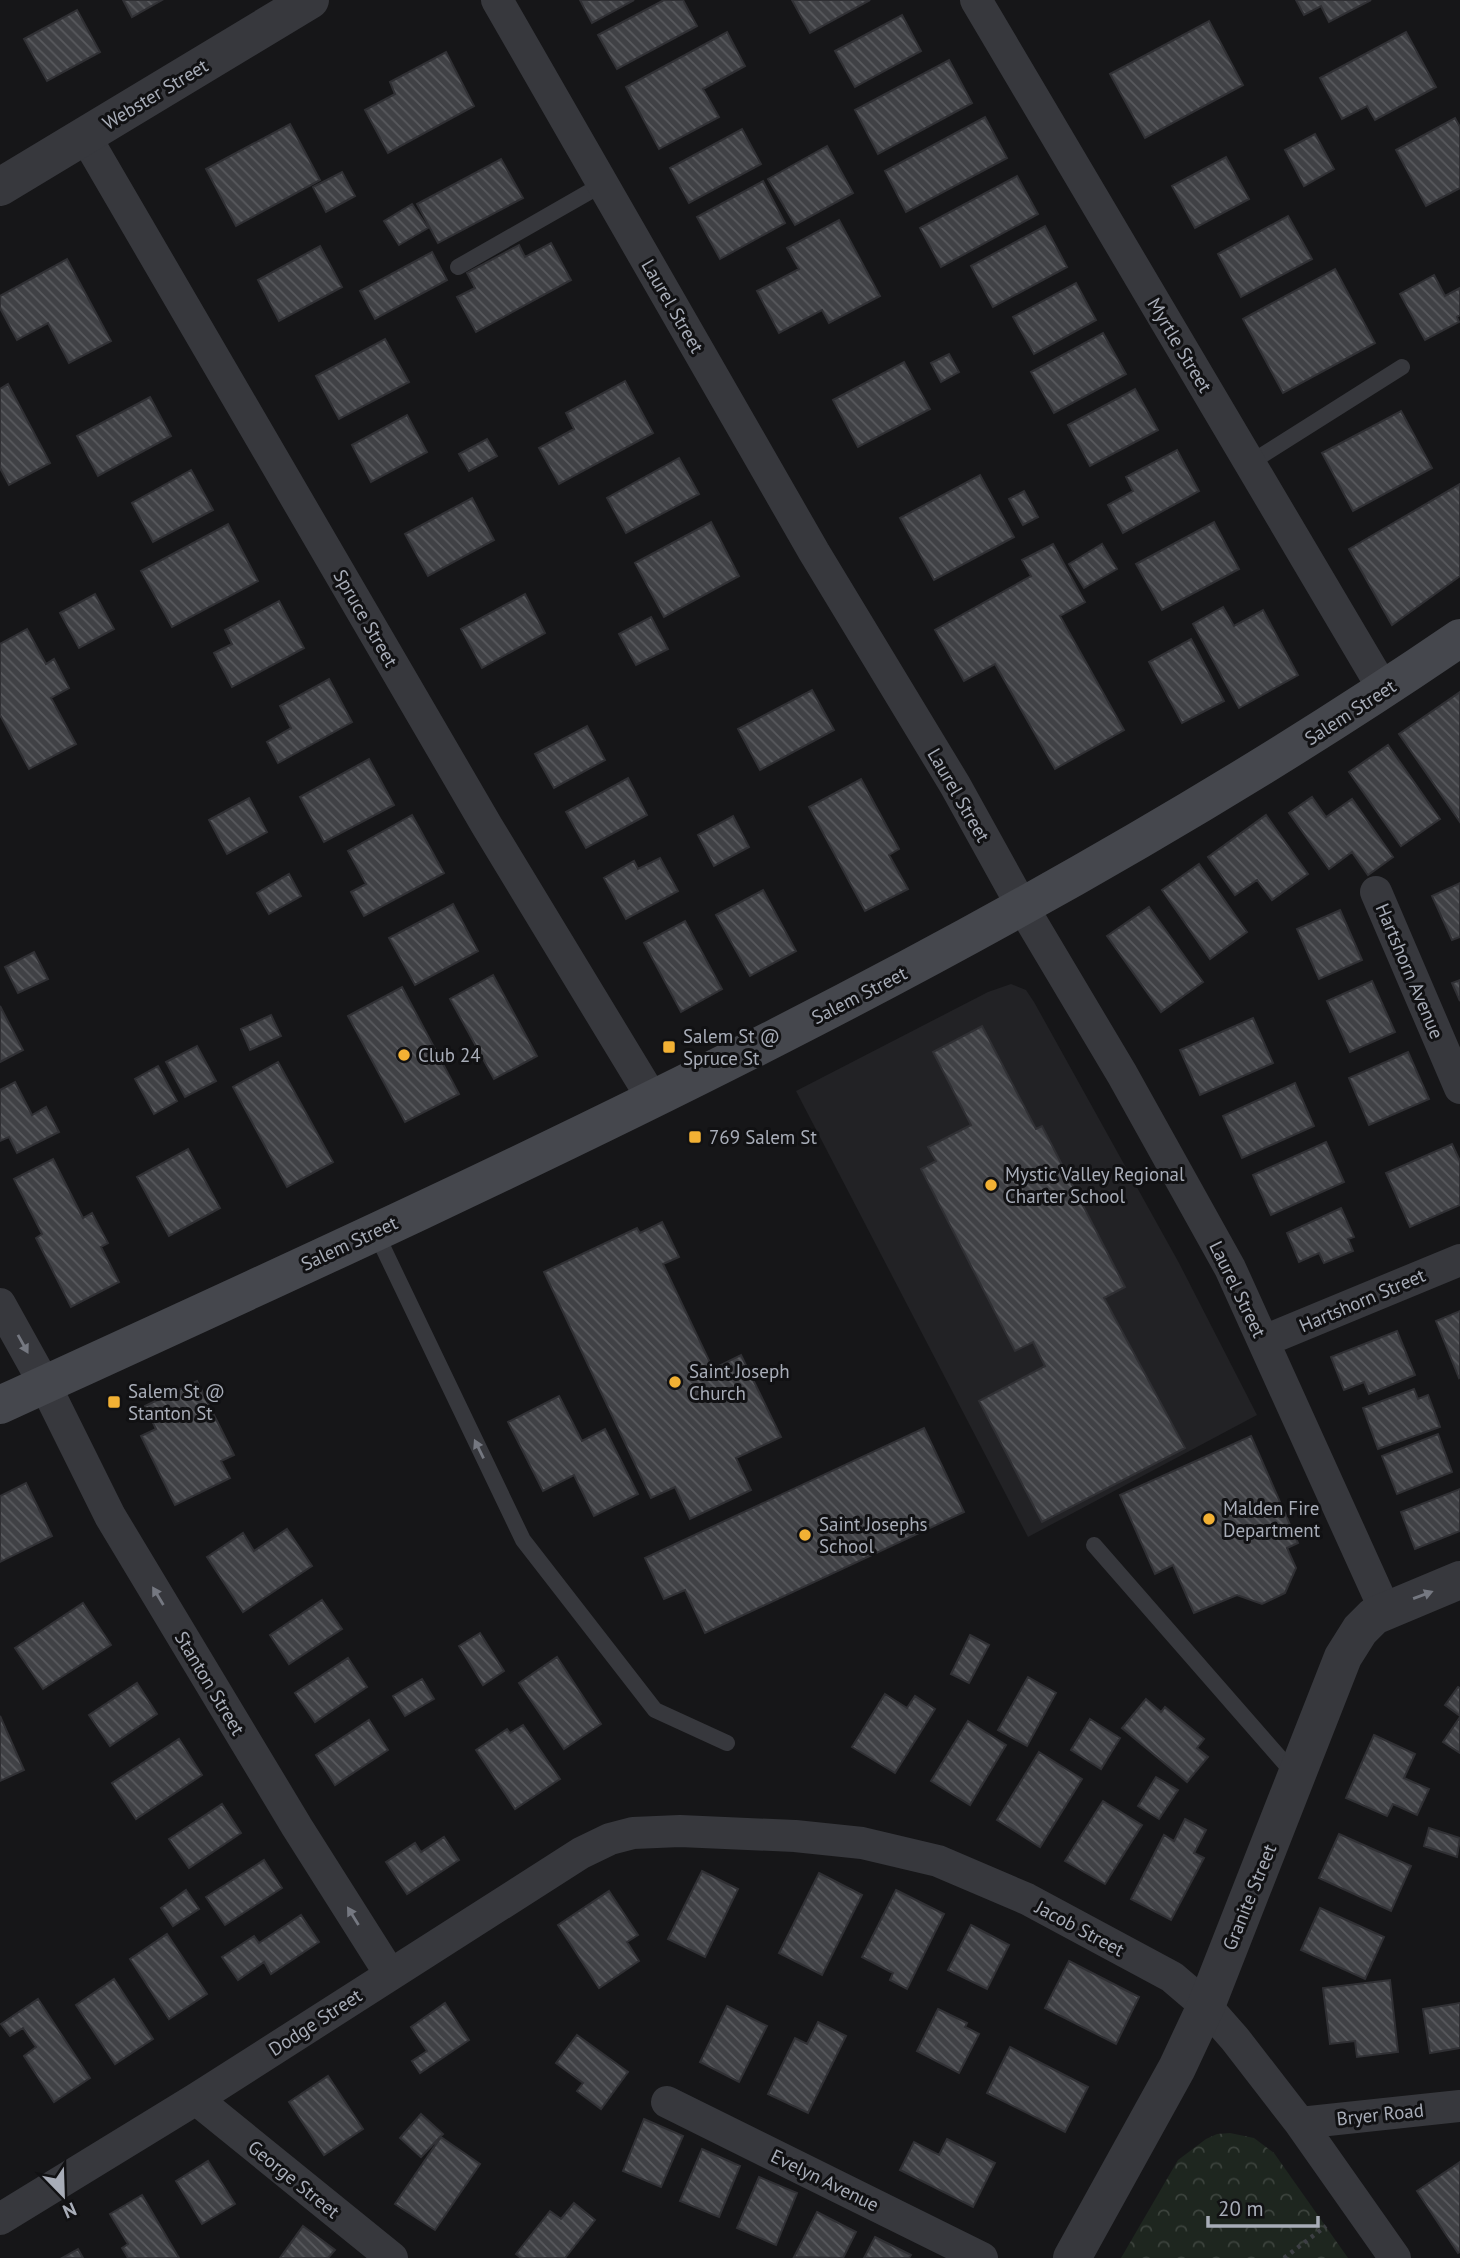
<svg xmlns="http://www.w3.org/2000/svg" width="1460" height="2258" viewBox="0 0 1460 2258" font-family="'PT Sans',sans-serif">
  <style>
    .built { fill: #222225 }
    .forest { fill: url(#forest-crowns) }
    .building { fill: url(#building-back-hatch); stroke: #303034; stroke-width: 2 }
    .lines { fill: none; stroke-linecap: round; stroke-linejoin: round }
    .path { stroke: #3d3f44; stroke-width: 4.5; stroke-dasharray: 3.5 5; stroke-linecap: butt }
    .service { stroke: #37383d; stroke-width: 16 }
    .minor { stroke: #37383d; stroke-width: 32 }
    .tertiary { stroke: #37383d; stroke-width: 38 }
    .secondary { stroke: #45474d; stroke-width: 38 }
    .oneway { fill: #757881 }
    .poi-dot { fill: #f2b134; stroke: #111113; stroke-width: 2.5 }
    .labels { text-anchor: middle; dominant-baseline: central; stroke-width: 6; stroke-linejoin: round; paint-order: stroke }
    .street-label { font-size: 19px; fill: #a8adb8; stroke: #111113 }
    .poi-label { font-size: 19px; fill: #a8adb8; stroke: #111113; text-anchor: start }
  </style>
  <defs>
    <pattern id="forest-crowns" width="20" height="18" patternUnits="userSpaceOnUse" patternTransform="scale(1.75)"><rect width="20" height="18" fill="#1e261f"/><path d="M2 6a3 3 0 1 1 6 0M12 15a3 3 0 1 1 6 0" fill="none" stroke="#3c433d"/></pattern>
    <pattern id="building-back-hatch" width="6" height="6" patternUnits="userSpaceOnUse" patternTransform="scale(1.75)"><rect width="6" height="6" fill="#404145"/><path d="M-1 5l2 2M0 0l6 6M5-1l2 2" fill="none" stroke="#595a5e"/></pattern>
  </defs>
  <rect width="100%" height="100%" fill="#161618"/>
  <path class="built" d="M1011 984 1026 990 1034 1002 1179 1263 1257 1415 1028 1537 796 1091 988 992Z"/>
  <path class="forest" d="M1230 2133 1254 2138 1274 2153 1348 2258H1121L1178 2160 1206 2139 1217 2134Z"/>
  <path class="building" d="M123 0H162L132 17Z
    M580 0H634L592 23Z
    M664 0H683L697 26 617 69 598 35Z
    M792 0H870L810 33Z
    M1296 0H1371L1329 22 1321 6 1304 15Z
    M77 10 100 52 47 81 24 39Z
    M902 15 921 51 855 87 835 51Z
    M1209 21 1243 85 1145 138 1110 74Z
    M727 32 745 66 703 89 719 117 659 149 626 87Z
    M1406 32 1436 87 1375 120 1367 106 1342 119 1320 78Z
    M446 52 474 106 388 153 365 110 395 94 390 82Z
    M949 60 972 103 878 154 855 110Z
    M985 117 1007 158 906 212 885 171Z
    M1455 118 1460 127V188L1426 206 1396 150Z
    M290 124 320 180 236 226 206 169Z
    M742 129 761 164 689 203 670 168Z
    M1315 134 1334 169 1304 186 1285 150Z
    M827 146 853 193 795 225 768 179Z
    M1226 157 1249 199 1195 228 1172 186Z
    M501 159 523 198 438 243 417 204Z
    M342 172 355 196 326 212 313 187Z
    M1017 176 1038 214 941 267 920 228Z
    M763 181 785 223 720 259 697 217Z
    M412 204 428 228 399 245 384 221Z
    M1288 216 1312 259 1241 297 1218 254Z
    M839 220 880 296 829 323 822 310 779 333 757 291 799 269 787 248Z
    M1045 226 1067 267 993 307 971 266Z
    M551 243 571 280 476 332 457 297 475 288 467 273 519 245 525 257Z
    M320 246 342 287 279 321 258 280Z
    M432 252 447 280 375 319 360 291Z
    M67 259 111 341 69 363 48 323 17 340 0 308V296Z
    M1335 269 1375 343 1283 393 1243 319Z
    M1434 275 1445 296 1460 288V315L1457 317 1459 322 1425 340 1400 294Z
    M1076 283 1096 320 1034 354 1013 317Z
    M1103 333 1126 374 1054 413 1031 372Z
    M385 339 409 382 339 419 316 376Z
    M949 354 959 372 941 382 931 363Z
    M904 362 930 409 858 447 833 400Z
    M625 381 653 433 559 484 539 448 574 429 566 413Z
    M8 384 50 463 9 485 0 468V389Z
    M1135 389 1158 430 1090 466 1068 425Z
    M150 397 171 436 98 476 77 436Z
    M1401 411 1432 468 1353 511 1322 453Z
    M407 415 427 452 371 482 352 445Z
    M487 439 497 456 469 471 459 454Z
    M1177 450 1199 491 1123 533 1108 505 1133 491 1126 477Z
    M679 458 699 494 626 533 607 498Z
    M191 470 213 510 153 542 132 503Z
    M980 475 1014 537 934 580 900 518Z
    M1460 484V576L1392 625 1349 549Z
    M1024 491 1038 517 1023 525 1009 499Z
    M472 498 494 540 428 576 405 534Z
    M711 522 739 576 664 617 635 563Z
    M1214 522 1239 569 1162 610 1136 564Z
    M228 524 258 581 172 627 141 571Z
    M1053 544 1085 602 1060 616 1124 730 1055 769 995 664 964 681 935 630 1031 576 1022 560Z
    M1102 544 1117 569 1084 588 1069 564Z
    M95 594 114 629 79 648 60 613Z
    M525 594 545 633 482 668 461 629Z
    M279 601 304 648 232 687 214 653 232 644 225 630Z
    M1223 607 1234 626 1263 610 1298 675 1239 708 1193 624Z
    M651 617 668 649 636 665 619 634Z
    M27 629 46 664 54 659 69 688 51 698 76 744 29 769 0 715V644Z
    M1191 639 1224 701 1182 723 1149 662Z
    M329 679 352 722 278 763 267 742 291 728 280 706Z
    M812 690 834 730 760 770 738 729Z
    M1460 692V822L1399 734Z
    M587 726 605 760 554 788 535 754Z
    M1388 745 1440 819 1401 846 1349 772Z
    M369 759 394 805 324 842 300 797Z
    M628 778 647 815 586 848 566 812Z
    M861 779 899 849 889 855 908 889 865 911 809 807Z
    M1312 797 1326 817 1352 799 1393 857 1368 875 1352 852 1329 869 1289 813Z
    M249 798 267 832 227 854 209 820Z
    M412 815 444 873 364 916 351 892 366 884 348 851Z
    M1266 815 1308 874 1272 900 1257 880 1235 895 1208 857Z
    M733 816 749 847 714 866 698 835Z
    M660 858 678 891 626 919 604 878 634 861 638 869Z
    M1199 864 1247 932 1210 959 1162 890Z
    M289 874 301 896 269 914 257 893Z
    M1460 883V937L1452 940 1432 896Z
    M763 890 796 951 750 976 716 915Z
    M453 904 478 951 415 985 389 938Z
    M1149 907 1203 982 1161 1012 1107 936Z
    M1340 910 1362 960 1319 979 1297 929Z
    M685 921 722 989 681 1012 644 943Z
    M34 952 48 979 18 993 5 967Z
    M493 975 537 1056 494 1079 450 999Z
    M1460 980V1001L1452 983Z
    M1372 981 1395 1032 1350 1052 1327 1001Z
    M402 987 459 1094 405 1122 348 1016Z
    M0 1006 23 1050 0 1062Z
    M271 1015 281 1036 250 1050 241 1029Z
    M1253 1018 1273 1063 1200 1095 1180 1050Z
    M982 1026 1036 1129 1042 1126 1125 1287 1104 1298 1185 1448 1042 1522 979 1401 1045 1366 1033 1342 1015 1351 921 1169 936 1161 928 1147 971 1125 933 1052Z
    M197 1046 216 1081 185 1097 166 1062Z
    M1408 1052 1429 1099 1369 1125 1349 1078Z
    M278 1062 333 1162 287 1187 233 1087Z
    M158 1066 177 1101 154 1114 135 1079Z
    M15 1082 32 1115 46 1107 59 1132 17 1153 9 1137 0 1141V1090Z
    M1295 1083 1314 1126 1242 1158 1223 1116Z
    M1326 1142 1344 1182 1271 1215 1253 1175Z
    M1452 1144 1460 1161V1205L1410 1227 1386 1173Z
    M188 1149 220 1208 169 1236 137 1177Z
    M53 1159 83 1218 92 1213 108 1243 101 1247 119 1282 71 1307 36 1238 42 1234 14 1179Z
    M1341 1208 1354 1237 1348 1239 1353 1251 1324 1263 1319 1253 1299 1262 1287 1233Z
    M662 1222 679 1257 663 1264 713 1369 741 1355 781 1437 736 1458 751 1490 690 1519 675 1487 651 1498 544 1272 637 1228 640 1233Z
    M1460 1311V1377L1459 1378 1436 1321Z
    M1397 1331 1415 1375 1369 1394 1364 1382 1344 1390 1331 1357Z
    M197 1381 234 1455 221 1461 230 1478 175 1505 141 1436 156 1429 145 1406Z
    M1414 1389 1418 1399 1428 1395 1440 1427 1378 1449 1363 1408Z
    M559 1396 582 1441 605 1429 638 1494 594 1516 574 1475 543 1491 508 1422Z
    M924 1428 964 1512 705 1633 685 1590 664 1599 645 1558Z
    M1438 1434 1452 1472 1397 1494 1382 1456Z
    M1251 1436 1298 1543 1287 1548 1296 1568 1285 1593 1262 1604 1237 1595 1194 1613 1173 1565 1155 1574 1120 1495Z
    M26 1483 52 1536 0 1562V1496Z
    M1460 1489V1531L1415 1549 1401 1512Z
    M287 1529 312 1566 243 1612 207 1557 243 1533 254 1551Z
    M322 1600 342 1629 289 1664 270 1635Z
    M83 1603 111 1645 43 1689 15 1648Z
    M480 1633 504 1671 483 1685 459 1646Z
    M970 1635 989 1645 969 1683 951 1674Z
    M557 1657 601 1724 564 1749 519 1683Z
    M348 1658 367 1687 315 1722 295 1693Z
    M1028 1677 1056 1693 1027 1746 998 1730Z
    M422 1679 434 1699 405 1716 393 1696Z
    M137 1683 157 1714 110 1746 89 1715Z
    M1458 1687 1460 1688V1716L1445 1705Z
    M885 1694 907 1708 915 1696 935 1709 895 1773 852 1747Z
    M1146 1699 1161 1712 1165 1707 1204 1739 1197 1748 1208 1757 1187 1782 1122 1728Z
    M0 1716 24 1770 0 1781Z
    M1460 1717V1753L1443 1742Z
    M1090 1719 1120 1738 1101 1769 1071 1750Z
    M369 1720 388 1750 335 1785 316 1755Z
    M968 1721 1006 1745 970 1805 931 1781Z
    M523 1725 560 1779 515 1809 476 1750 507 1729 510 1733Z
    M1374 1735 1415 1754 1404 1778 1429 1789 1417 1815 1393 1804 1387 1816 1346 1798Z
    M179 1739 202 1775 136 1819 112 1783Z
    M1039 1752 1082 1779 1040 1847 997 1820Z
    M1156 1777 1178 1790 1159 1819 1138 1806Z
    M1103 1801 1142 1825 1105 1884 1065 1861Z
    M222 1804 241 1833 189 1868 169 1839Z
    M1185 1819 1206 1830 1194 1853 1204 1858 1171 1920 1131 1899 1164 1835 1174 1841Z
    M1429 1828 1460 1838 1457 1857 1424 1846Z
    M1339 1834 1411 1866 1391 1911 1319 1878Z
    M444 1837 459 1860 407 1894 386 1862 415 1843 421 1852Z
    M264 1860 282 1888 225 1925 206 1897Z
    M702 1871 738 1889 705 1957 668 1939Z
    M819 1873 862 1895 822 1975 779 1953Z
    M186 1890 199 1909 173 1926 161 1908Z
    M896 1890 944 1914 907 1989 890 1980 893 1973 862 1957Z
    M609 1891 638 1935 627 1942 639 1961 599 1988 558 1925Z
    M1320 1908 1384 1937 1365 1979 1301 1950Z
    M301 1915 319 1942 271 1974 264 1962 238 1980 222 1957 254 1936 259 1943Z
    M971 1925 1009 1945 987 1989 948 1970Z
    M167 1934 207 1994 169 2019 130 1959Z
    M1069 1961 1139 1997 1116 2044 1045 2008Z
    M114 1979 153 2039 115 2064 76 2005Z
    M1390 1980 1398 2052 1357 2057 1355 2041 1330 2044 1323 1988Z
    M38 1999 90 2078 54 2102 24 2056 36 2047 23 2028 10 2036 1 2024Z
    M445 2003 469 2040 420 2073 412 2061 427 2051 411 2027Z
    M1460 2003V2048L1430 2053 1423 2009Z
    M727 2006 767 2026 739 2082 700 2062Z
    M938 2009 967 2023 965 2027 979 2034 959 2073 917 2051Z
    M818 2022 846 2036 808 2113 768 2094 795 2038 807 2044Z
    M577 2035 628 2072 601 2109 577 2091 583 2083 556 2063Z
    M1010 2047 1088 2087 1065 2132 987 2093Z
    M328 2076 363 2129 324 2155 289 2102Z
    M421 2114 443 2134 421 2157 400 2138Z
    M644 2119 683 2136 661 2187 623 2171Z
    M441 2137 480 2164 435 2230 395 2204Z
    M947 2139 995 2163 973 2207 900 2170 914 2142 939 2155Z
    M702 2149 740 2166 719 2217 680 2201Z
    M208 2161 235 2204 202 2224 176 2181Z
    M1460 2162V2252L1458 2253 1417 2191Z
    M759 2177 797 2193 776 2245 737 2228Z
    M142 2195 179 2258H128L122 2248 128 2244 110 2214Z
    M574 2203 595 2220 565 2258H521L516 2254 550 2211 561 2219Z
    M817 2212 856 2232 843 2258 794 2257Z
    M303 2226 335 2250 328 2258H280Z
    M875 2237 911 2255 909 2258H864Z
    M78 2249 83 2258H62Z"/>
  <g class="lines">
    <path class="path" d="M1284 2258 1326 2226"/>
    <path class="service" d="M458 267 603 184
      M1250 463 1402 367
      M375 1231 523 1540 655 1710 727 1743
      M1094 1545 1295 1775"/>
    <path class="minor" d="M497 0 814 552 955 785 1022 906 1122 1074 1230 1268 1385 1610
      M976 0 1384 690
      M85 136 487 826 652 1098
      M1376 892 1460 1088
      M0 1304 45 1385 110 1516 297 1827 390 1974
      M1264 1341 1460 1260
      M196 2099 392 2258
      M667 2102 982 2258
      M1300 2123 1460 2106
      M0 2219 196 2099 581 1853 610 1839 633 1833 680 1831 795 1836 862 1843 938 1861 1027 1899 1172 1977 1206 2006 1235 2039 1300 2123 1395 2258"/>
    <path class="tertiary" d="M0 187 310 0
      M1072 2258 1177 2068 1206 2006 1343 1657 1360 1630 1374 1616 1460 1580"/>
    <path class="secondary" d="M0 1405C500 1176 1005 949 1460 638"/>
  </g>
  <defs><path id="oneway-solid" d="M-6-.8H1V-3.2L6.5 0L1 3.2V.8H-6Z" transform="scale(1.75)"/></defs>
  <g class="oneway">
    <use href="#oneway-solid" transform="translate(23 1344) rotate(61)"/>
    <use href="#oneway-solid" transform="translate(479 1449) rotate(-116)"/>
    <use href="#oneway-solid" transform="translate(1423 1595) rotate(-20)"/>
    <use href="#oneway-solid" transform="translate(158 1596) rotate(-121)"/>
    <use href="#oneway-solid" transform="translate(353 1916) rotate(-122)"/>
  </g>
  <g class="poi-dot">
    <rect x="662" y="1040" width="14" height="14" rx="3.5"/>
    <circle cx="404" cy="1055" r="7"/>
    <rect x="688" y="1130" width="14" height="14" rx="3.5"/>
    <circle cx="991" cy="1185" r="7"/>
    <circle cx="675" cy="1382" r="7"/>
    <rect x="107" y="1395" width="14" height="14" rx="3.5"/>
    <circle cx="1209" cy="1519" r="7"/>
    <circle cx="805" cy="1535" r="7"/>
  </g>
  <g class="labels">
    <g class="street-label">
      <text transform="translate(155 94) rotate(-31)">Webster Street</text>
      <text transform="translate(673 306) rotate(60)">Laurel Street</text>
      <text transform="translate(1180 345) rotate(59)">Myrtle Street</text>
      <text transform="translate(366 618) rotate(60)">Spruce Street</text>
      <text transform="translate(1350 712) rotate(-33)">Salem Street</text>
      <text transform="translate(959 795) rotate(60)">Laurel Street</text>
      <text transform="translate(1410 971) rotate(67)">Hartshorn Avenue</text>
      <text transform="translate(859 995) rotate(-27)">Salem Street</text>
      <text transform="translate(349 1243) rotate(-25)">Salem Street</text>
      <text transform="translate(1238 1289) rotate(64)">Laurel Street</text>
      <text transform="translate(1362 1300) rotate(-23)">Hartshorn Street</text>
      <text transform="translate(210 1683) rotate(59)">Stanton Street</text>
      <text transform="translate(1249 1897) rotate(-68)">Granite Street</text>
      <text transform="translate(1080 1928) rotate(28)">Jacob Street</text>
      <text transform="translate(315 2022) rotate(-33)">Dodge Street</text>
      <text transform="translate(1380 2114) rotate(-6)">Bryer Road</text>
      <text transform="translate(294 2179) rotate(39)">George Street</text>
      <text transform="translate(825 2180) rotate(26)">Evelyn Avenue</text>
    </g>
    <g class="poi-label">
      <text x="683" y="1036">Salem St @<tspan x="683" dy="22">Spruce St</tspan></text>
      <text x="418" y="1055">Club 24</text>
      <text x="709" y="1137">769 Salem St</text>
      <text x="1005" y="1174">Mystic Valley Regional<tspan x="1005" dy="22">Charter School</tspan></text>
      <text x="689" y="1371">Saint Joseph<tspan x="689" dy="22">Church</tspan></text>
      <text x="128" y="1391">Salem St @<tspan x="128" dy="22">Stanton St</tspan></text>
      <text x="1223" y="1508">Malden Fire<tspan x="1223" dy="22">Department</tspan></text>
      <text x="819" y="1524">Saint Josephs<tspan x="819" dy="22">School</tspan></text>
    </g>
  </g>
  <g transform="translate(63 2195) rotate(157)" stroke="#111113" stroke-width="5" paint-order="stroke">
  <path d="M0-5L12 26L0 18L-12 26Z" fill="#a8adb8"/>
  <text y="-10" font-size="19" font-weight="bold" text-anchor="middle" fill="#a8adb8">N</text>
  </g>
  <path d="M1208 2216v10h110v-10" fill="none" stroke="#a8adb8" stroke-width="3.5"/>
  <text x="1218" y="2216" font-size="21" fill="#a8adb8" stroke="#111113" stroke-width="5" paint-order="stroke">20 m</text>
</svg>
